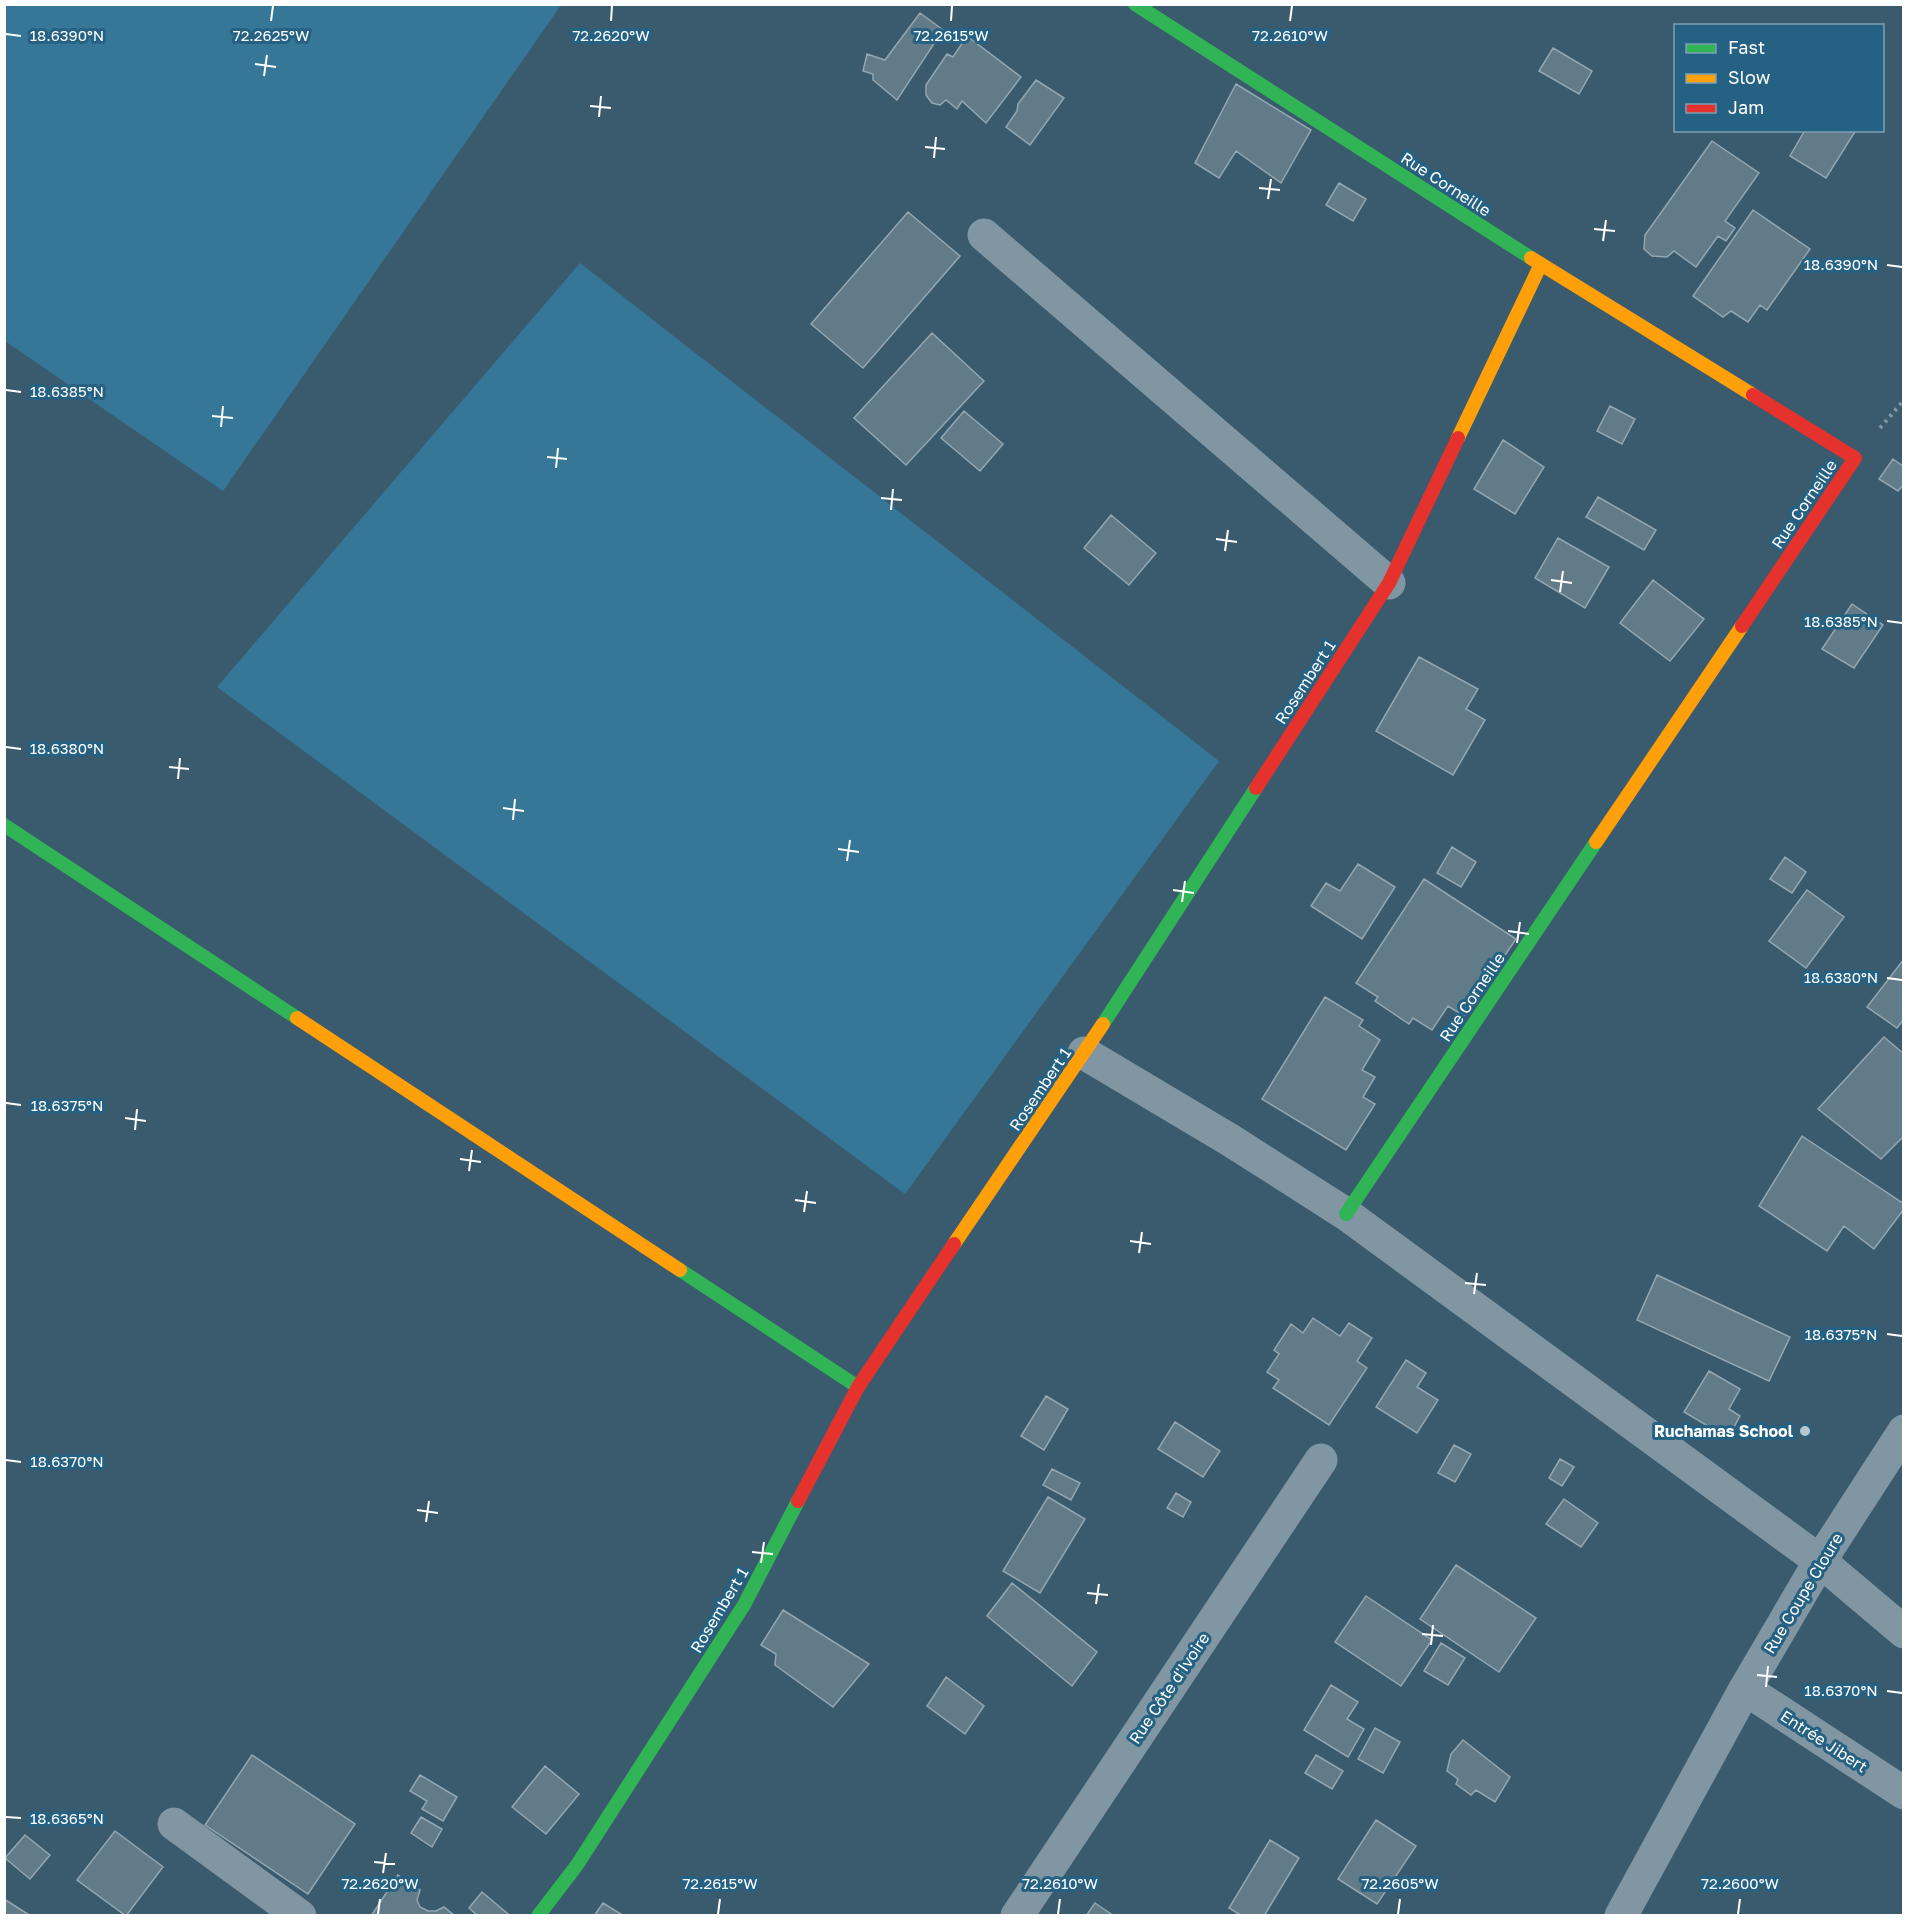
<svg xmlns="http://www.w3.org/2000/svg" width="1908" height="1920" viewBox="0 0 1908 1920" font-family="'Golos Text',sans-serif">
  <style>
    .green { fill: #367697 }
    .building { fill: #627b88; stroke: #93a7b2; stroke-width: 1.5 }
    .lines { fill: none; stroke-linecap: round; stroke-linejoin: round }
    .path { stroke: #8096a3; stroke-width: 4; stroke-dasharray: 3 4.5; stroke-linecap: butt }
    .street { stroke: #8096a3; stroke-width: 33 }
    .fast { stroke: #30b455; stroke-width: 14 }
    .slow { stroke: #ff9f0a; stroke-width: 14 }
    .jam { stroke: #e5322d; stroke-width: 14 }
    .ticks { fill: none; stroke: #fff; stroke-width: 2 }
    .poi-dot { fill: #bac6cc; stroke: #256182; stroke-width: 2 }
    .labels { text-anchor: middle; dominant-baseline: central; stroke-width: 6; stroke-linejoin: round; paint-order: stroke }
    .street-label { font-size: 16px; fill: #fff; stroke: #256182 }
    .poi-label { font-size: 16px; font-weight: bold; fill: #fff; stroke: #256182; text-anchor: end }
    .ticks-label { font-size: 15px; text-anchor: middle; fill: #fff; stroke: #256182; stroke-width: 6; stroke-linejoin: round; paint-order: stroke }
  </style>
  <rect width="100%" height="100%" fill="#3a5b6d"/>
  <path class="green" d="M5 4H561V5L223 491 5 341Z
    M580 263 1219 761 905 1194 217 687Z"/>
  <path class="building" d="M920 13 943 30 897 100 873 80V74L863 71 867 54 885 60Z
    M967 36 1021 77 986 123 962 101 957 109 946 100 940 105 932 103 926 95V85L947 54 953 57Z
    M1553 48 1592 71 1579 94 1539 71Z
    M1036 80 1064 98 1030 145 1006 127 1017 111 1018 104Z
    M1236 84 1311 130 1281 183 1236 151 1219 178 1195 163Z
    M1805 130H1856L1826 178 1790 156Z
    M1712 141 1759 173 1725 221 1735 228 1726 241 1718 236 1696 267 1674 251 1667 257 1652 256 1644 249 1645 235Z
    M1339 183 1366 199 1353 221 1326 205Z
    M1753 210 1810 249 1767 310 1760 305 1748 322 1731 311 1723 317 1693 296Z
    M908 212 960 256 863 368 811 324Z
    M932 333 984 381 906 465 854 418Z
    M1610 406 1635 419 1622 444 1597 431Z
    M964 411 1003 444 980 471 941 438Z
    M1503 440 1544 467 1515 514 1474 489Z
    M1893 459 1904 467V484L1898 491 1879 479Z
    M1598 497 1656 530 1644 550 1586 517Z
    M1111 515 1156 553 1129 585 1084 548Z
    M1558 538 1609 567 1585 608 1535 578Z
    M1653 580 1704 619 1670 661 1620 623Z
    M1852 604 1883 625 1854 668 1822 649Z
    M1419 657 1478 689 1466 709 1485 720 1453 775 1376 731Z
    M1452 847 1476 862 1461 887 1437 873Z
    M1785 857 1806 872 1792 893 1770 879Z
    M1358 864 1395 887 1362 939 1311 906 1326 883 1340 891Z
    M1424 879 1516 939 1464 1016 1448 1006 1432 1030 1413 1018 1409 1024 1375 1001 1378 997 1356 983Z
    M1807 890 1844 917 1806 968 1769 941Z
    M1904 959V1019L1897 1028 1867 1007Z
    M1325 997 1363 1020 1359 1026 1380 1040 1362 1070 1375 1077 1363 1097 1375 1104 1346 1150 1262 1099Z
    M1884 1037 1904 1054V1136L1881 1159 1818 1109Z
    M1802 1136 1904 1204V1209L1874 1249 1844 1226 1827 1251 1759 1206Z
    M1657 1275 1790 1337 1769 1381 1637 1320Z
    M1313 1318 1340 1336 1349 1323 1372 1338 1357 1361 1367 1368 1329 1425 1273 1388 1279 1380 1267 1372 1279 1354 1274 1350 1291 1324 1303 1333Z
    M1406 1360 1426 1373 1417 1387 1438 1400 1417 1433 1376 1407Z
    M1709 1371 1740 1389 1729 1409 1740 1416 1728 1438 1684 1412Z
    M1046 1396 1068 1409 1044 1450 1021 1436Z
    M1175 1422 1220 1451 1203 1477 1158 1449Z
    M1454 1445 1471 1454 1455 1482 1438 1473Z
    M1560 1459 1574 1467 1562 1486 1549 1478Z
    M1052 1469 1080 1483 1071 1500 1043 1485Z
    M1176 1493 1191 1502 1183 1517 1167 1508Z
    M1048 1497 1085 1519 1040 1593 1003 1571Z
    M1564 1499 1598 1523 1581 1547 1546 1524Z
    M1456 1565 1536 1618 1499 1672 1420 1619Z
    M1012 1583 1097 1652 1072 1686 987 1616Z
    M1366 1596 1432 1640 1401 1686 1335 1642Z
    M783 1610 869 1664 833 1707 775 1665 776 1654 761 1645Z
    M1441 1643 1465 1658 1448 1685 1424 1671Z
    M946 1677 984 1706 965 1734 927 1706Z
    M1331 1685 1358 1702 1347 1719 1364 1729 1348 1757 1304 1730Z
    M1375 1728 1400 1742 1383 1773 1358 1759Z
    M1463 1740 1510 1777 1495 1802 1476 1790 1471 1795 1456 1784 1458 1779 1447 1771 1451 1754Z
    M252 1755 355 1824 308 1894 205 1825Z
    M1316 1755 1343 1771 1332 1789 1305 1773Z
    M545 1766 579 1794 546 1834 512 1807Z
    M420 1775 457 1797 443 1821 422 1809 427 1801 410 1791Z
    M421 1817 442 1829 432 1847 411 1833Z
    M1376 1820 1416 1846 1377 1904 1338 1879Z
    M115 1831 163 1867 126 1916 77 1880Z
    M25 1835 50 1855 30 1879 5 1858Z
    M1270 1840 1299 1858 1264 1916H1242L1229 1908Z
    M398 1875 420 1890 417 1900 420 1907 428 1911H436L444 1907 455 1916H371Z
    M482 1892 508 1914 507 1916H478L469 1908Z
    M4 1899 31 1916H4Z
    M603 1903 624 1916H594Z
    M1095 1903 1114 1916H1086Z"/>
  <g class="lines">
    <path class="path" d="M1880 428 1904 400"/>
    <path class="street" d="M984 235 1389 583
      M1084 1053 1230 1140 1346 1214 1820 1561 1904 1632
      M1745 1689 1904 1793
      M174 1824 300 1916
      M1017 1916 1321 1460
      M1621 1916 1745 1689 1820 1561 1904 1431"/>
    <path class="fast" d="M1135 4 1531 258
      M4 825 297 1018
      M1103 1024 1256 788
      M1346 1214 1596 842
      M680 1270 858 1387
      M538 1916 577 1865 744 1605 798 1501"/>
    <path class="slow" d="M1531 258 1753 395
      M1458 438 1541 264
      M1596 842 1742 626
      M297 1018 680 1270
      M954 1244 1103 1024"/>
    <path class="jam" d="M1742 626 1855 458 1753 395
      M1256 788 1389 583 1458 438
      M798 1501 858 1387 954 1244"/>
  </g>
  <path class="ticks" d="M271 21 273 6M611 21 612 6M951 21 952 6M1290 21 1292 6M6 34 21 36M255 64 276 67M264 76 267 55M590 106 611 108M599 117 601 96M925 147 945 149M934 158 936 137M1259 188 1280 190M1268 199 1271 179M1594 229 1615 231M1603 241 1606 220M1887 265 1902 267M6 390 21 392M212 416 233 418M221 427 223 406M547 457 567 459M556 468 558 448M881 498 902 500M891 510 893 489M1216 539 1237 542M1225 551 1228 530M1551 580 1572 583M1560 592 1563 571M1887 621 1902 623M6 747 21 749M169 767 189 769M178 779 180 758M503 808 524 811M513 820 515 799M838 849 859 852M847 861 850 840M1173 890 1194 893M1182 902 1185 881M1508 931 1529 934M1517 943 1520 922M1887 978 1902 980M6 1103 21 1105M125 1118 146 1121M135 1130 137 1109M460 1159 481 1162M469 1171 472 1150M795 1200 816 1203M804 1212 807 1191M1130 1241 1151 1244M1139 1253 1142 1232M1465 1283 1486 1285M1474 1294 1477 1273M1887 1334 1902 1336M6 1460 21 1462M417 1510 438 1513M426 1522 429 1501M752 1552 773 1554M761 1563 764 1542M1087 1593 1108 1595M1096 1604 1099 1584M1422 1634 1443 1636M1431 1645 1433 1625M1757 1675 1777 1677M1766 1687 1768 1666M1887 1691 1902 1693M6 1817 21 1818M374 1862 395 1864M383 1873 386 1853M378 1914 380 1899M718 1914 720 1899M1058 1914 1060 1899M1398 1914 1400 1899M1738 1914 1740 1899"/>
  <circle class="poi-dot" cx="1805" cy="1431" r="6"/>
  <g class="labels">
    <g class="street-label">
      <text transform="translate(1446 184) rotate(33)">Rue Corneille</text>
      <text transform="translate(1804 504) rotate(-56)">Rue Corneille</text>
      <text transform="translate(1305 682) rotate(-57)">Rosembert 1</text>
      <text transform="translate(1472 997) rotate(-56)">Rue Corneille</text>
      <text transform="translate(1040 1089) rotate(-56)">Rosembert 1</text>
      <text transform="translate(1803 1593) rotate(-59)">Rue Coupe Cloure</text>
      <text transform="translate(719 1610) rotate(-59)">Rosembert 1</text>
      <text transform="translate(1169 1688) rotate(-56)">Rue Côte d'Ivoire</text>
      <text transform="translate(1824 1741) rotate(33)">Entrée Jibert</text>
    </g>
    <g class="poi-label">
      <text x="1793" y="1431">Ruchamas School</text>
    </g>
  </g>
  <g class="ticks-label">
    <text x="67" y="41">18.6390°N</text>
    <text x="271" y="41">72.2625°W</text>
    <text x="611" y="41">72.2620°W</text>
    <text x="951" y="41">72.2615°W</text>
    <text x="1290" y="41">72.2610°W</text>
    <text x="1841" y="270">18.6390°N</text>
    <text x="67" y="397">18.6385°N</text>
    <text x="1841" y="627">18.6385°N</text>
    <text x="67" y="754">18.6380°N</text>
    <text x="1841" y="983">18.6380°N</text>
    <text x="67" y="1111">18.6375°N</text>
    <text x="1841" y="1340">18.6375°N</text>
    <text x="67" y="1467">18.6370°N</text>
    <text x="1841" y="1696">18.6370°N</text>
    <text x="67" y="1824">18.6365°N</text>
    <text x="380" y="1889">72.2620°W</text>
    <text x="720" y="1889">72.2615°W</text>
    <text x="1060" y="1889">72.2610°W</text>
    <text x="1400" y="1889">72.2605°W</text>
    <text x="1740" y="1889">72.2600°W</text>
  </g>
  <rect width="1908" height="1920" fill="none" stroke="#ffffff" stroke-width="12"/>
  <rect x="1674" y="24" width="210" height="108" fill="#256182" stroke="#7ca0b4" stroke-width="1.5"/>
  <rect x="1686" y="44" width="30" height="9" fill="#30b455" stroke="#7ca0b4" stroke-width="1.5"/>
  <text x="1728" y="54" font-size="18" fill="#ffffff">Fast</text>
  <rect x="1686" y="74" width="30" height="9" fill="#ff9f0a" stroke="#7ca0b4" stroke-width="1.5"/>
  <text x="1728" y="84" font-size="18" fill="#ffffff">Slow</text>
  <rect x="1686" y="104" width="30" height="9" fill="#e5322d" stroke="#7ca0b4" stroke-width="1.5"/>
  <text x="1728" y="114" font-size="18" fill="#ffffff">Jam</text>
</svg>
